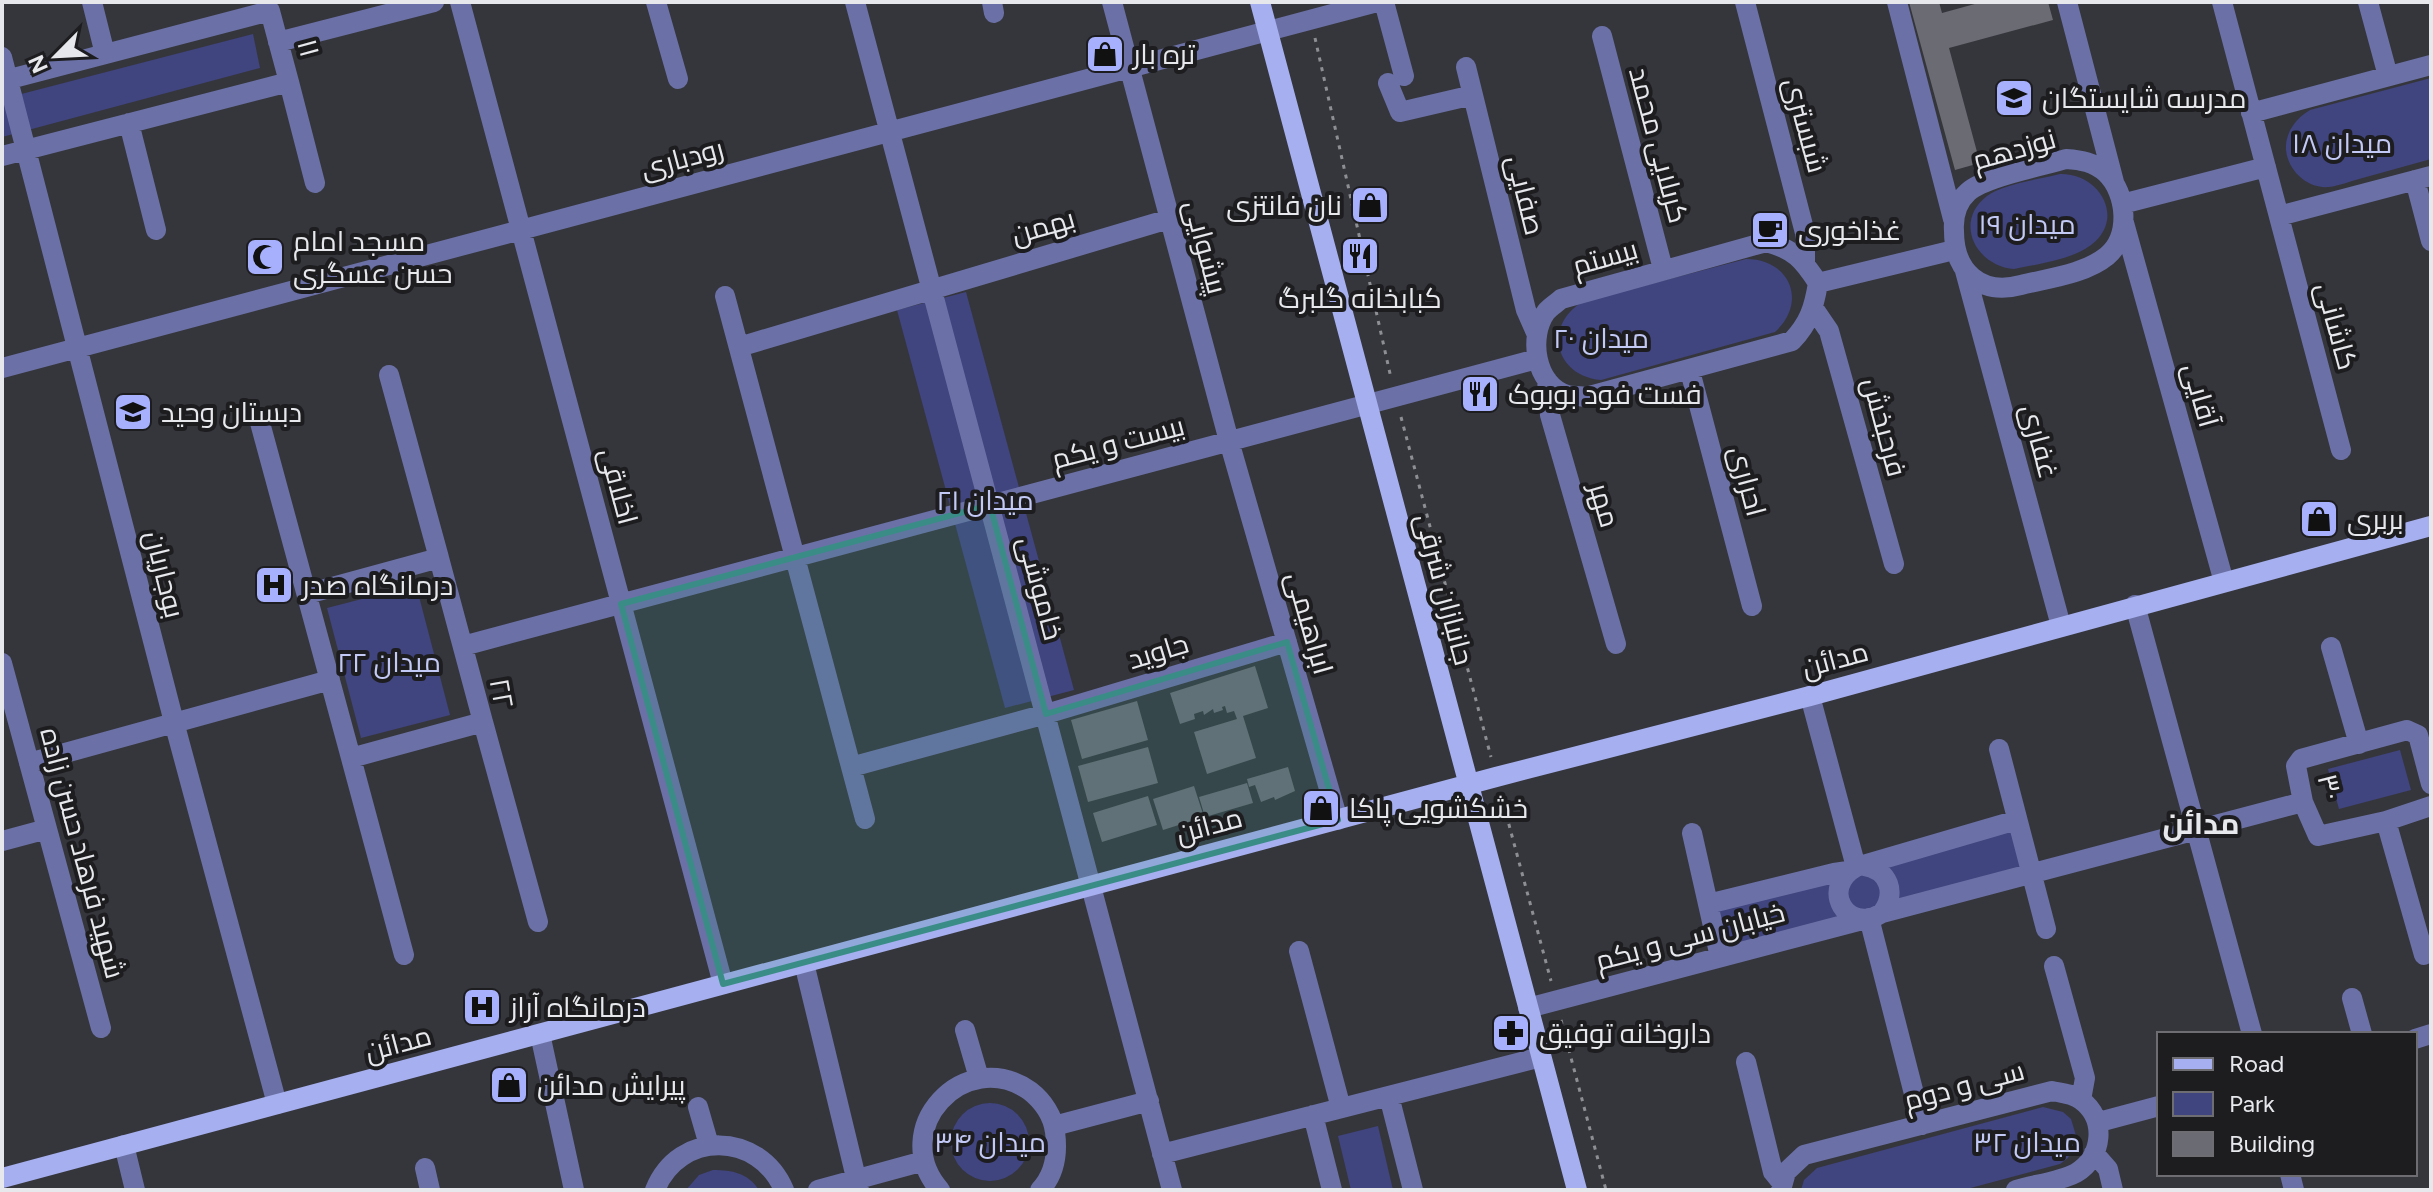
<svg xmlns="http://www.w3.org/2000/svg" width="2433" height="1192" viewBox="0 0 2433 1192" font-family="Figtree,Cairo,sans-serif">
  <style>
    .green { fill: #40447f }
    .building { fill: #6a6b73 }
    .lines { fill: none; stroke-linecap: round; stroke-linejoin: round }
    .path { stroke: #8e8f94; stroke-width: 3; stroke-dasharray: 4 6; stroke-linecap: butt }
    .minor { stroke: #6b71a6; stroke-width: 20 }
    .major { stroke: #a6afef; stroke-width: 20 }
    .marked { fill: #3a8d87; fill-opacity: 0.2; stroke: #3a8d87; stroke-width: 6; stroke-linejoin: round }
    .labels { text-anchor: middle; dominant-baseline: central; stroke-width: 8; stroke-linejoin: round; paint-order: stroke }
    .street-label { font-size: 28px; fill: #e7e8ec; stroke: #1d1d20 }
    .poi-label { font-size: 28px; fill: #e7e8ec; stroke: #1d1d20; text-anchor: start }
    .park-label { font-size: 28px; fill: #c3c9f5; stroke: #1d1d20 }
    .neighbourhood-label { font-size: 30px; font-weight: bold; fill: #e7e8ec; stroke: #1d1d20 }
  </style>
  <rect width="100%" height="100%" fill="#35363c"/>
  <path class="green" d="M253 34 260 68 2 137V99Z
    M2431 78V159C2407 166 2383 172 2359 179 2350 181 2339 186 2329 187 2308 189 2288 171 2286 150 2285 133 2295 119 2310 110Z
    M2060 174C2100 173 2126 219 2091 245 2071 260 2037 264 2014 269 1976 266 1953 222 1987 196 2003 184 2040 179 2060 174Z
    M1746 259C1790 259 1808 302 1775 332L1601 380C1555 376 1543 326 1582 302Z
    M966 292 1074 690 1005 708 897 310Z
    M416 585 450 715 361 738 327 608Z
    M2400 750 2411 790 2339 809 2328 769Z
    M2013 829 2024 870 1725 951 1714 909Z
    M951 1142a39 39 0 1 1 78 0a39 39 0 1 1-78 0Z
    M2043 1107 2063 1112 2071 1119 2077 1139 2068 1158 2060 1164 1963 1190H1801L1804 1180 1817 1168Z
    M1378 1126 1393 1190H1351L1338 1136Z
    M713 1170C732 1170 748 1173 759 1190H686L699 1175Z"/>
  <path class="building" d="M1909 2H1939L1942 13 1982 2H2048L2053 20 1949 48 1980 163 1955 170Z
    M1255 666 1268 708 1243 716 1256 758 1207 774 1194 732 1237 719 1234 711 1227 713 1225 706 1222 707 1223 710 1214 713 1213 709 1204 715 1203 711 1194 714 1195 719 1180 724 1170 693Z
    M1137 701 1148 740 1082 759 1071 720Z
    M1148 747 1158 783 1088 802 1078 766Z
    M1288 767 1295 791 1275 800 1274 797 1261 802 1255 785 1249 787 1247 779Z
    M1247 783 1253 803 1205 817 1199 797Z
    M1194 786 1204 817 1163 830 1153 799Z
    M1148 796 1157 825 1102 842 1093 813Z"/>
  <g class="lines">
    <path class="path" d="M1315 38 1391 378
      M1401 417 1491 757
      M1501 795 1551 981
      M1561 1020 1606 1190"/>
    <path class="minor" d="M92 2 105 54
      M460 2 723 984
      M656 2 678 79
      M855 2 1172 1190
      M992 2 994 13
      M1112 2 1229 441 1338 820
      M1384 2 1404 76
      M1745 2 1805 233V263
      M1897 2 1953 219
      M2067 2 2114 182
      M2222 2 2341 450
      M2368 2 2388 76
      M1602 36 1663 269
      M278 42 434 2
      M2 57 174 722 277 1104
      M1466 67 1526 310 1537 335
      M2 81 270 11 289 82 2 156
      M289 82 315 183
      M1388 83 1400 112 1473 95
      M2251 113 2431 65
      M129 123 156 230
      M2066 159C2081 160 2094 162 2106 173 2127 193 2131 236 2107 256 2085 274 2049 278 2021 285 1980 296 1954 271 1954 231 1953 216 1957 202 1968 192 1984 177 2043 166 2066 159Z
      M2415 180 2431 241
      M2122 204 2266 167
      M2279 216 2431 176
      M2124 223 2224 582
      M1766 242C1794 249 1803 260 1818 283 1814 308 1809 323 1792 341L1586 397C1580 396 1573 396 1567 395 1535 384 1528 337 1546 312 1550 307 1557 303 1561 299Z
      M1965 271 2061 626
      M1818 283 1954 250
      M725 296 865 819
      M1814 309 1829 331 1894 564
      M739 347 1169 219
      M2 368 1377 2
      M1690 371 1752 606
      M389 375 439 558
      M1547 380 1550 415 1616 644
      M259 419 351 758 483 722 439 558 307 594
      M2135 605 2252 1034
      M463 646 1537 359
      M2331 647 2359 744
      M2 663 101 1028
      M1810 696 1856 867
      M483 722 538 922
      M1999 749 2046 929
      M351 758 404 955
      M29 763 330 680
      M851 767 1046 714 1287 642
      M2431 784 2418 735 2407 730 2301 759 2296 766 2303 802 2318 836 2386 821 2431 806
      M2386 821 2424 955
      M1692 833 1720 957
      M2 841 47 829
      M1864 866C1889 870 1897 893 1882 913 1847 935 1819 888 1856 867L2017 820
      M1708 904 1834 873 1848 871
      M1882 913 2303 802
      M1869 918 1922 1125
      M1299 951 1341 1108
      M804 963 859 1190
      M2054 966 2085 1078 2081 1100
      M2352 998 2362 1034
      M1528 1008 1866 919
      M965 1030 979 1078
      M540 1034 574 1190
      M2415 1039 2431 1034
      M1746 1062 1773 1172 1782 1183
      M1389 1096 1413 1190
      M698 1107 709 1145
      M1313 1115 1332 1190
      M2099 1122 2159 1106
      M1054 1126 1149 1101
      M124 1145 135 1190
      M2094 1153 2108 1169 2113 1190
      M1162 1154 1541 1057
      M425 1168 430 1190
      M2290 1174 2294 1190
      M655 1190C679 1130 759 1131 784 1190
      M818 1190 924 1161
      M940 1190C887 1130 964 1045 1030 1091 1043 1101 1053 1116 1055 1132 1058 1154 1055 1174 1040 1190
      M1781 1190 1786 1172 1804 1155 2052 1091C2062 1093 2073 1094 2081 1100 2107 1119 2103 1157 2076 1173 2062 1181 2032 1185 2016 1190"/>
    <path class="major" d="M1260 2 1577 1190
      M2 1178 1496 777 1810 696 2431 526"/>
  </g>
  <path class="marked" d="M990 505 1046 714 1287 642 1338 820 723 984 621 604Z"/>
  <defs>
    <symbol id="shop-square" viewBox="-11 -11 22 22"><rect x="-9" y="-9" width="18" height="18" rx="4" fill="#a7b0fc" stroke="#1d1d20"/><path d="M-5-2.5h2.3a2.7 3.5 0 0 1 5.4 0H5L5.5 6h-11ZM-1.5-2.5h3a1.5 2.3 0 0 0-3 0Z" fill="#111"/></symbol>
    <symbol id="school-square" viewBox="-11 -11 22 22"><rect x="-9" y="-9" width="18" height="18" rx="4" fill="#a7b0fc" stroke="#1d1d20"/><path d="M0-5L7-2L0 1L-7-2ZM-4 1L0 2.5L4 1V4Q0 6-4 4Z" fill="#111"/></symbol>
    <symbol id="cafe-square" viewBox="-11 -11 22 22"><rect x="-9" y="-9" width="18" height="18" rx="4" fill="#a7b0fc" stroke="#1d1d20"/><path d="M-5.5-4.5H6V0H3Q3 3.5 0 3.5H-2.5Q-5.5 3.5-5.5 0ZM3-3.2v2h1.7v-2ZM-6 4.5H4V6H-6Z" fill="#111"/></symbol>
    <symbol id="restaurant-square" viewBox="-11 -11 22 22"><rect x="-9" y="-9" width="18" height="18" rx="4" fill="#a7b0fc" stroke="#1d1d20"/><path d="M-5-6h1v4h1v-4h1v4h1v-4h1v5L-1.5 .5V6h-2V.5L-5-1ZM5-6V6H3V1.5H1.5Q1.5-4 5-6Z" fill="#111"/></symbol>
    <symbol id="mosque-square" viewBox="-11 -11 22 22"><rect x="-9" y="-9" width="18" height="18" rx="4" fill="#a7b0fc" stroke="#1d1d20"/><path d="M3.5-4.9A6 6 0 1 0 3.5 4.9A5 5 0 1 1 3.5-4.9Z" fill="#111"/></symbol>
    <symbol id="hospital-square" viewBox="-11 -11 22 22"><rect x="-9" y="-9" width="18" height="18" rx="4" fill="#a7b0fc" stroke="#1d1d20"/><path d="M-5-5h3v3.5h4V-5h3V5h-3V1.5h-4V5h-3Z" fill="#111"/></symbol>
    <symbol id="pharmacy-square" viewBox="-11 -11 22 22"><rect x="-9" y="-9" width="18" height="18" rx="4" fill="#a7b0fc" stroke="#1d1d20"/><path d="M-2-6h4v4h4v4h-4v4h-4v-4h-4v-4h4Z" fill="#111"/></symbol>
  </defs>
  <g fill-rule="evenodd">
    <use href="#shop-square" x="1083" y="32" width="44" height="44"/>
    <use href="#school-square" x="1992" y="76" width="44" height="44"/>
    <use href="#shop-square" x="1348" y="183" width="44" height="44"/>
    <use href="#cafe-square" x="1748" y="208" width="44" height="44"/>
    <use href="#restaurant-square" x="1338" y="234" width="44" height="44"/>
    <use href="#mosque-square" x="243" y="235" width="44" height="44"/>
    <use href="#restaurant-square" x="1458" y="372" width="44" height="44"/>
    <use href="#school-square" x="111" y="390" width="44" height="44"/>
    <use href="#shop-square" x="2297" y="497" width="44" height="44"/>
    <use href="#hospital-square" x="252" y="563" width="44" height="44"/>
    <use href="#shop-square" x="1299" y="786" width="44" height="44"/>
    <use href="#hospital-square" x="460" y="985" width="44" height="44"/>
    <use href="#pharmacy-square" x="1489" y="1011" width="44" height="44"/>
    <use href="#shop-square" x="487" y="1063" width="44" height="44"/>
  </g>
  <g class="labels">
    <g class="street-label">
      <text transform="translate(309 48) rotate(75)">۱۱</text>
      <text transform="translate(1806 125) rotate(75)">شبستری</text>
      <text transform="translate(1659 145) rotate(75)">کربلایی محمد</text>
      <text transform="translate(2014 149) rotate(-16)">نوزدهم</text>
      <text transform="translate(682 158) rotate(-15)">رودباری</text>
      <text transform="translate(1526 195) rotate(76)">صفایی</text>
      <text transform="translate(1043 226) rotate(-16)">بهمن</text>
      <text transform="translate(1206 247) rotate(75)">پیشوایی</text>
      <text transform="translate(1605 257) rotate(-16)">بیستم</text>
      <text transform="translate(2337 326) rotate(75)">کاشانی</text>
      <text transform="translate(2201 395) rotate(74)">آقایی</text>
      <text transform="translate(1885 427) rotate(75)">فرحبخش</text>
      <text transform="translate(2040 441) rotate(75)">غفاری</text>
      <text transform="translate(1118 442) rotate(-15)">بیست و یکم</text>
      <text transform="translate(1748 481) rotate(75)">احراری</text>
      <text transform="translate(619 486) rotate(75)">اخلاقی</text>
      <text transform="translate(1605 505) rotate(74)">مهر</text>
      <text transform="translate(165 574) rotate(76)">بوجاریان</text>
      <text transform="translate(1041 588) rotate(75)">خاموشی</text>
      <text transform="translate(1445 589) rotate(75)">جانبازان شرقی</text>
      <text transform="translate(1310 623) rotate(74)">ابراهیمی</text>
      <text transform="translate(1158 651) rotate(-17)">جاوید</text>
      <text transform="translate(1835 659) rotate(-15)">مدائن</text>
      <text transform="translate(502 693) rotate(80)">۲۲</text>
      <text transform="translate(2330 787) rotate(76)">۳۰</text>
      <text transform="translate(1209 825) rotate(-15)">مدائن</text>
      <text transform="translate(83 853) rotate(75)">شهید فرهاد حسن زاده</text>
      <text transform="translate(1690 936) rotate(-15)">خیابان سی و یکم</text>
      <text transform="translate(398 1043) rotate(-15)">مدائن</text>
      <text transform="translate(1964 1085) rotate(-15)">سی و دوم</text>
    </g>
    <g class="poi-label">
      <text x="1133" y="54">تره بار</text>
      <text x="2042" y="98">مدرسه شایستگان</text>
      <text x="1342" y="205" text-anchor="end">نان فانتزی</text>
      <text x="1798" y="230">غذاخوری</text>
      <text x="293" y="241">مسجد امام<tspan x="293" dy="32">حسن عسگری</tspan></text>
      <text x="1360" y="298" text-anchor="middle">کبابخانه گلبرگ</text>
      <text x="1508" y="394">فست فود بوبوک</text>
      <text x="161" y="412">دبستان وحید</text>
      <text x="2347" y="519">بربری</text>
      <text x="302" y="585">درمانگاه صدر</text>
      <text x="1349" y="808">خشکشویی پاکا</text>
      <text x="510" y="1007">درمانگاه آراز</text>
      <text x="1539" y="1033">داروخانه توفیق</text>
      <text x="537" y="1085">پیرایش مدائن</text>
    </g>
    <g class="park-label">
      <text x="2342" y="143">میدان ۱۸</text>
      <text x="2027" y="224">میدان ۱۹</text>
      <text x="1601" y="338">میدان ۲۰</text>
      <text x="985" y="500">میدان ۲۱</text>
      <text x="389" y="662">میدان ۲۲</text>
      <text x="990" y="1142">میدان ۳۴</text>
      <text x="2027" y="1142">میدان ۳۲</text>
    </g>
    <g class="neighbourhood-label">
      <text x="2201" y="823">مدائن</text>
    </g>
  </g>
  <rect width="2433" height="1192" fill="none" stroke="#e7e8ec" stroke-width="8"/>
  <rect x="2157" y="1032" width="260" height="144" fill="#1d1d20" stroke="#6e6e72" stroke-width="2"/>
  <rect x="2173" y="1058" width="40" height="12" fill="#a6afef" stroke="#6e6e72" stroke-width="2"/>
  <text x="2229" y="1072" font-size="24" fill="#e7e8ec">Road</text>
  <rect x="2173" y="1092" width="40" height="24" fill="#40447f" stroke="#6e6e72" stroke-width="2"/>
  <text x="2229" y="1112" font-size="24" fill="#e7e8ec">Park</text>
  <rect x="2173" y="1132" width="40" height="24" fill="#6a6b73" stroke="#6e6e72" stroke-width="2"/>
  <text x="2229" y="1152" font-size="24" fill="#e7e8ec">Building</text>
  <g transform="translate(56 56) rotate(246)" stroke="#1d1d20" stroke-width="6" paint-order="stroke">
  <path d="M0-6L14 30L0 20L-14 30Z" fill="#e7e8ec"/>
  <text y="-12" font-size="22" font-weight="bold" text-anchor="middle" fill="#e7e8ec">N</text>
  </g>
</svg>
